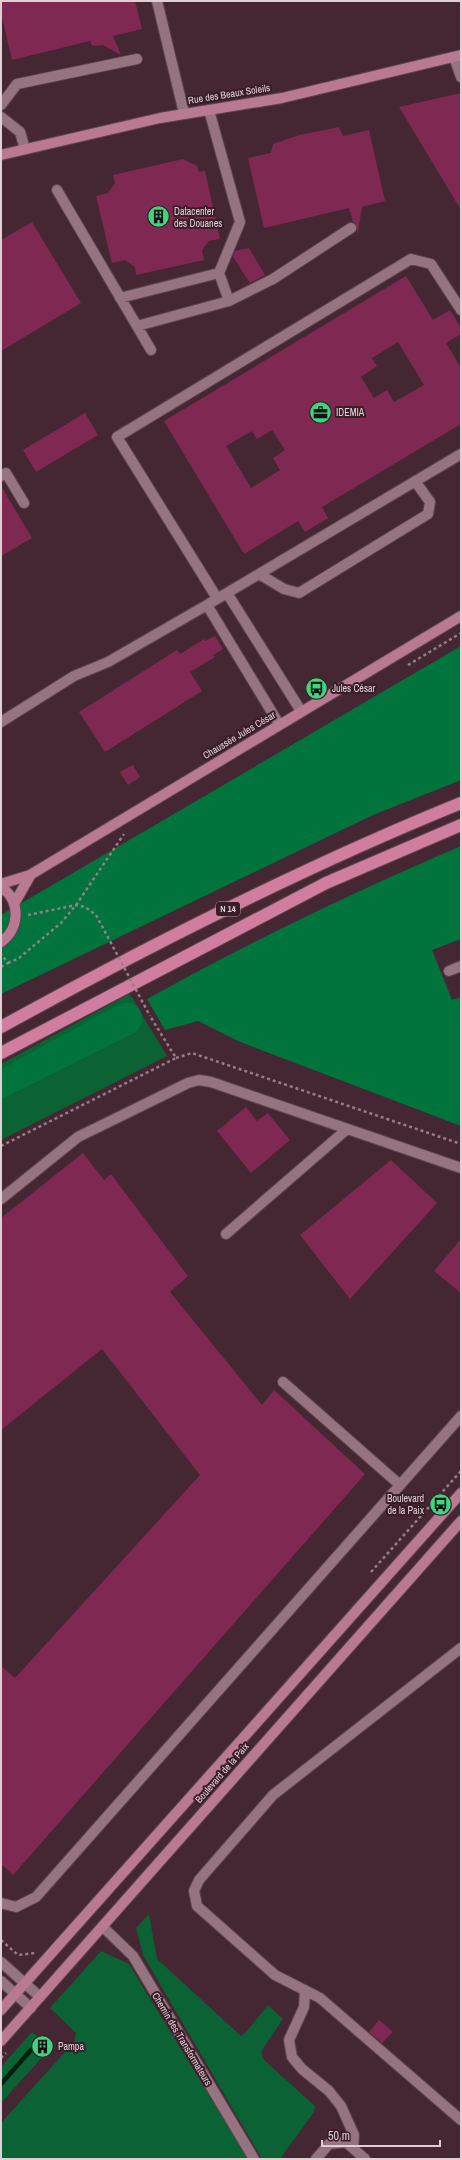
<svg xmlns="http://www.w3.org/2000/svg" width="462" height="2160" viewBox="0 0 462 2160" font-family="'Archivo Narrow',sans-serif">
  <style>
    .green { fill: #0b6234 }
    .forest { fill: #00743c }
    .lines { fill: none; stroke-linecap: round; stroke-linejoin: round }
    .stream { stroke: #03200e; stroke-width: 4.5 }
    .building { fill: #7f2952; fill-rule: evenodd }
    .minor-casing { stroke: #5d454e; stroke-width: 12 }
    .major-casing { stroke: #5d454e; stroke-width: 12 }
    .highway-casing { stroke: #5d454e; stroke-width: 14 }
    .path { stroke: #967e87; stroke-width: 2.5; stroke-dasharray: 3 3; stroke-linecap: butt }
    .minor { stroke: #967380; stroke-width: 10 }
    .major { stroke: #b97993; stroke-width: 10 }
    .highway { stroke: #d17d9f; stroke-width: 12 }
    .path-bridge { stroke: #967e87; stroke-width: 2.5; stroke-dasharray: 3 3; stroke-linecap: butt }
    .labels { text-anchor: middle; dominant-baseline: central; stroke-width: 4; stroke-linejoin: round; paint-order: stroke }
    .shield { fill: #391d28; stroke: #af9aa1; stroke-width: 1 }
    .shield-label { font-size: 9px; font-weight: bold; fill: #e2cfd5 }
    .street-label { font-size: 10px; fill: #e2cfd5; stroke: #391d28 }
    .poi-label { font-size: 10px; fill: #e2cfd5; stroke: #391d28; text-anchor: start }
  </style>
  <rect width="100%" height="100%" fill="#442732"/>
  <path class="green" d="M129 994 137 1004 132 1002 1 1069V1064Z
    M141 1013 167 1056 1 1140V1100L137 1032 143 1023Z
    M149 1914 157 1959 241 2036 247 2031 268 2005 283 2019 262 2050V2055L265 2061 315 2106 314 2112 280 2159H262L143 1955 136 1928Z
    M101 1951 129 1964 248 2159H1V2123L74 2042 76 2033 50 2008Z
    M32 2032 41 2039 36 2045 46 2053 1 2103V2067Z"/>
  <path class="forest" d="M461 646V780L373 815 1 994V915Z
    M461 846V939L432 950 452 1000 461 997V1126L240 1042 198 1021 165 1030 147 999C249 942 354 892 461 846Z
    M132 1002C140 1006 142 1014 143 1023L137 1032 1 1100V1069L120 1004Z"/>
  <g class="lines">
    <path class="stream" d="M1 2084 31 2050"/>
  </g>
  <path class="building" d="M1 1H135L142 29 113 36 121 55 103 45 92 46 90 41 12 60 1 13Z
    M461 93V210L399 107Z
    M339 127 343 136 369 130 385 201 362 207 357 237V227L353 222 349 208 264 228 248 158 271 153 273 144 299 135Z
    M183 159 197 166 199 172 205 171 220 239 209 241 202 250 204 260 136 275 135 267 125 260 112 263 96 196 108 193 115 183 113 175Z
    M32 222 81 303 1 351V240Z
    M249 248 265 275 250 283 233 257 235 251Z
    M406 276 433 320 450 310 461 328V334L446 343 461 368V424L322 507 328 518 305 532 298 521 244 554 164 421ZM398 342 424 385 394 402 387 390 374 398 361 377 377 366 372 358ZM272 430 285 450 273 458 280 470 251 488 226 446 252 431 257 439Z
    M85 413 98 435 36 472 23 450Z
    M1 486 32 538 1 556Z
    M215 636 223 649 213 655 215 657 190 672 202 691 105 752 79 712 177 650 180 654 204 639 205 641Z
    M133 765 140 777 128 785 120 772Z
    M246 1107 257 1121 268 1113 290 1140 251 1173 217 1131Z
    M83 1153 104 1180 111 1174 188 1276 170 1292 262 1405 274 1390 365 1474 13 1875 1 1864V1666L15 1678 200 1475 102 1349 1 1430V1218Z
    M391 1160 437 1203 350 1299 300 1235Z
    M461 1239V1293L434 1271Z
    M379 2020 393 2032 382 2043 369 2032Z"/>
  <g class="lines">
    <defs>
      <path id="minor" d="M157 1 184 113
        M454 57 461 77
        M1 105 17 84 137 59
        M209 110 240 222 219 273
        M1 117 20 132 25 149
        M57 190 151 350
        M120 298 219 273 229 301 137 326
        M229 301 273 279 351 228
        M1 476 6 473 24 503
        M259 574 284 589 299 593 428 514 430 502 415 481
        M227 593 461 454
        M217 598 117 437 411 259 431 264 461 310
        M1 722 74 676 108 662 207 605
        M279 724 207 605 227 593 301 711
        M449 971 461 966
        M1 1199 78 1137 188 1083 199 1080 211 1082 461 1168
        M226 1234 346 1130
        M283 1382 400 1485
        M461 1648 273 1795 199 1880 194 1891 197 1906 275 1975 320 1998 461 2120
        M1 1903 16 1907 36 1897 461 1416
        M103 1927 133 1956 254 2159
        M1 1962 40 1997
        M1 1981 31 2008
        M305 1990 304 2007 289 2040 292 2057 302 2069 329 2091 341 2106 354 2135 353 2148
        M316 2159 329 2144 346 2142 365 2159"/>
      <path id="major" d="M1 155 160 118 282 98 461 55
        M1 884 30 875 461 616
        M1 887C21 900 20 929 1 942
        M14 904 30 876
        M1 2010 461 1493
        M1 2041 461 1521"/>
      <path id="highway" d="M1 1027C150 945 303 867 461 803
        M1 1053 326 883 461 825"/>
    </defs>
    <use href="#minor" class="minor-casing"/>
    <use href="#major" class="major-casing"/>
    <use href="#highway" class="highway-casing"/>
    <path class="path" d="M408 665 461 633
      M28 915 76 905 85 907 96 915
      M8 963 19 958 61 923 76 905 124 834
      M1 967 8 963 1 954
      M176 1058 192 1053 461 1144
      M1 1146 176 1058 150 1016
      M371 1572 461 1471
      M1 1940 18 1955 35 1953
      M1 2058 6 2053"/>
    <use href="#minor" class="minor"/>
    <use href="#major" class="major"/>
    <use href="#highway" class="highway"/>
    <path class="path-bridge" d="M96 915 150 1016"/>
  </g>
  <defs>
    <symbol id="building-disc" viewBox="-11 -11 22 22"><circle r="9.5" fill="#3bd77f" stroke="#391d28"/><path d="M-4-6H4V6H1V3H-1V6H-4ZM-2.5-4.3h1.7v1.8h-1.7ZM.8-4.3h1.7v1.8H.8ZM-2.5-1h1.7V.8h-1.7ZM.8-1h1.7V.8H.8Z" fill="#111"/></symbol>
    <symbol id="office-disc" viewBox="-11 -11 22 22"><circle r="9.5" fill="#3bd77f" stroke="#391d28"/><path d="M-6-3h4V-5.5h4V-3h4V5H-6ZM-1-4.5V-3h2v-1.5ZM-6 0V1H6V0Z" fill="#111"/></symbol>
    <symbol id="bus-disc" viewBox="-11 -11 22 22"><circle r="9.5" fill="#3bd77f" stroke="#391d28"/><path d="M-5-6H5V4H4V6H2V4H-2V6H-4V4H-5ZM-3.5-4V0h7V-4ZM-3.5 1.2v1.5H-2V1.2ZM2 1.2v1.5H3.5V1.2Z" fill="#111"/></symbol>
  </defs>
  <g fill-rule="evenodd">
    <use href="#building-disc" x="146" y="204" width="25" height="25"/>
    <use href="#office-disc" x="308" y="400" width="25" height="25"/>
    <use href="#bus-disc" x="304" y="676" width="25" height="25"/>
    <use href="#bus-disc" x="428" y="1492" width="25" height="25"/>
    <use href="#building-disc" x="30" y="2034" width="25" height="25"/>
  </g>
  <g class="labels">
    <rect class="shield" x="216" y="902" width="24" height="14" rx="3"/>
    <g class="shield-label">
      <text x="228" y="909">N 14</text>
    </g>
    <g class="street-label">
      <text transform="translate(229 94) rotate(-9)">Rue des Beaux Soleils</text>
      <text transform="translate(239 735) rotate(-31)">Chaussée Jules César</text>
      <text transform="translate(222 1773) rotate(-49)">Boulevard de la Paix</text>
      <text transform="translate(182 2039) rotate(59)">Chemin des Transformateurs</text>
    </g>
    <g class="poi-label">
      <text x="174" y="211">Datacenter<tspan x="174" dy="12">des Douanes</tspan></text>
      <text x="336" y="412">IDEMIA</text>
      <text x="332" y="688">Jules César</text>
      <text x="424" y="1498" text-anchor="end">Boulevard<tspan x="424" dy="12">de la Paix</tspan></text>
      <text x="58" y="2046">Pampa</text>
    </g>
  </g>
  <rect width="462" height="2160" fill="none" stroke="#e2cfd5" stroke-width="4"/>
  <path d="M322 2140v6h118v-6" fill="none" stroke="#e2cfd5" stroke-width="2"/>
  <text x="328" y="2140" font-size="12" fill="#e2cfd5" stroke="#391d28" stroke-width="3" paint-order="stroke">50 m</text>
</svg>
